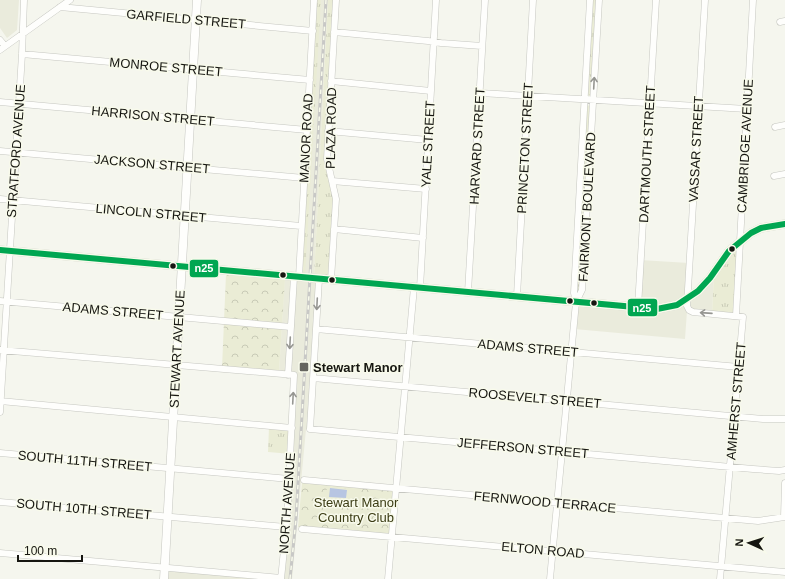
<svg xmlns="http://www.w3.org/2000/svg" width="785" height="579" viewBox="0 0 785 579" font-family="Helvetica,sans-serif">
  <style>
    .built { fill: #eaebdc }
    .grass { fill: url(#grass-tufts) }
    .forest { fill: url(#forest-crowns) }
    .pitch { fill: #eaecd5 }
    .water { fill: #b7c5e2 }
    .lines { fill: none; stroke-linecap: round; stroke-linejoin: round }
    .minor-casing { stroke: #c6c7c1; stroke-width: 7 }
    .major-casing { stroke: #c6c7c1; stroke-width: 9 }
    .minor { stroke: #fefefc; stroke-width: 6 }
    .major { stroke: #fefefc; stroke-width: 8 }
    .rail-casing { stroke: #c8c8c6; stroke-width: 3 }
    .rail { stroke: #f8faeb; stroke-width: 1.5; stroke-dasharray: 4.5; stroke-linecap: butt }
    .bus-1-casing { stroke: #f8faeb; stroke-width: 9 }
    .bus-1 { stroke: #00a651; stroke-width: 6 }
    .oneway { stroke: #969692 }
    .bus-dot { fill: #161611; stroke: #f8faeb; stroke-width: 1.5 }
    .poi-dot { fill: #64645e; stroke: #f8faeb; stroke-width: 1.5 }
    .labels { text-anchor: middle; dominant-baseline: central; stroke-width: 3; stroke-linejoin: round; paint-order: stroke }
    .street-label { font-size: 13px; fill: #161611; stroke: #f8faeb }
    .poi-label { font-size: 13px; font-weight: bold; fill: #161611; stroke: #f8faeb; text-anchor: start }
    .park-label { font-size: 13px; fill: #3b3c14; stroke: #f8faeb }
    .line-badge { stroke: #f8faeb; stroke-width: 1.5 }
    .badge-label { font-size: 11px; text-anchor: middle; font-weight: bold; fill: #fff }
  </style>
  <defs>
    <pattern id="grass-tufts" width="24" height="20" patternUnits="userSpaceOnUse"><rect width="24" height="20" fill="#eaecd5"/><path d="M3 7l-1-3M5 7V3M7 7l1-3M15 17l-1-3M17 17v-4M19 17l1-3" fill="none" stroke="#c8cab6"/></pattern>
    <pattern id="forest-crowns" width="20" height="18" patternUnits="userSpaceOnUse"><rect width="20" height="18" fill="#eaecd5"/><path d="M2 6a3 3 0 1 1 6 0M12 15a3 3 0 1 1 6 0" fill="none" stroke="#c8cab6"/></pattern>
  </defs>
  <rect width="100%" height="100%" fill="#f5f6ee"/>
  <path class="built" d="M0 0H19L17 30 7 38 0 28Z
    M320 0H328L314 277 318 278 309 429H306L292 579H282L286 554 297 374 279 372 285 275 304 277Z
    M640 260 689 263 687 298 714 274 712 313 687 311 685 339 574 329 576 302 638 305Z
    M165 568 281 579H164Z"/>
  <path class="grass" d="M315 0H321L305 277 299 276Z
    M328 0H335L327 163 335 197 332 279 314 277Z
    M592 0H596L590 96H589L587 94Z
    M587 105 590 106 579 294 577 295Z
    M738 243 735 314 712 313 714 274Z
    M269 427 294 429 292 454 268 452Z"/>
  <path class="forest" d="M226 274 285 280 279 372 222 368Z
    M302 482 395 490 391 535 298 527Z"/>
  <path class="pitch" d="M327 486 350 489 349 502 337 501V504H334L332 524 323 523Z"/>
  <path class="water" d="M330 488 347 490 346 498 329 497Z"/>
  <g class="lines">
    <defs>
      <path id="minor" d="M705 0 687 306 689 310 693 312 743 317 720 579
        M60 7 313 31
        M780 22 785 21
        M334 32 428 41 441 43 482 46
        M0 40 5 46
        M0 50 70 0
        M22 54 310 80
        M331 81 431 91
        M480 93 747 109
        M0 102 307 130
        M775 127 785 125
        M328 131 428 140
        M0 151 304 178
        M774 176 785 174
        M332 181 426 189
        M0 199 301 226
        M334 229 423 238
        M299 277 314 0
        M319 279 310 429 753 469 779 471 785 470
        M331 280 336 199 327 159 336 0
        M420 288 436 0
        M468 292 485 0
        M517 296 533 0
        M0 301 291 327
        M576 302 582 290 599 0
        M638 307 656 0
        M736 316 753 0
        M316 329 739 367
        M0 350 294 375 287 520 281 579
        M288 375 294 277
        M313 378 763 419H785
        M0 401 292 428
        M0 412 22 54 24 0
        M0 453 289 479
        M304 480 758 521 785 517
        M0 502 286 527
        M784 517 785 483
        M302 529 785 572
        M0 553 281 578
        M388 579 414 287
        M550 579 576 302 574 293 590 0"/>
      <path id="major" d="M0 250 657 309 677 305 698 291 710 278 729 251 751 233 761 228 785 224
        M164 579 197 0"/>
    </defs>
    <use href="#minor" class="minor-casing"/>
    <use href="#major" class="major-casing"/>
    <use href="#minor" class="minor"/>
    <use href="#major" class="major"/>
    <defs>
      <path id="rail" d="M290 579 296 519 326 0"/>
    </defs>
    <use href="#rail" class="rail-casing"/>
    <use href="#rail" class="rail"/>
    <defs>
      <path id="bus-1" d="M0 250 657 309 677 305 698 291 710 278 729 251 751 233 761 228 785 224"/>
    </defs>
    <use href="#bus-1" class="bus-1-casing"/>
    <use href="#bus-1" class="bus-1"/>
  </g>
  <defs><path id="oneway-shaft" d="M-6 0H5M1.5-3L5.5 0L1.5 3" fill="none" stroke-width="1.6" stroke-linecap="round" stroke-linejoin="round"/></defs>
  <g class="oneway">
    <use href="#oneway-shaft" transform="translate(594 83) rotate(-87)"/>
    <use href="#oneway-shaft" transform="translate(317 304) rotate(93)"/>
    <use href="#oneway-shaft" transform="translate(706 313) rotate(-176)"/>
    <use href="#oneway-shaft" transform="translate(290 343) rotate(93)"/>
    <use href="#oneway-shaft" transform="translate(293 398) rotate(-87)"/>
  </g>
  <g class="bus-dot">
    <circle cx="732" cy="249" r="3.5"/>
    <circle cx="173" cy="266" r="3.5"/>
    <circle cx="283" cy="275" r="3.5"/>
    <circle cx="332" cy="280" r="3.5"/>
    <circle cx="570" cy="301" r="3.5"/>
    <circle cx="594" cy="303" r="3.5"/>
  </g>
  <rect class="poi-dot" x="299" y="362" width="10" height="10" rx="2"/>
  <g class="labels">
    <g class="street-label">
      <text transform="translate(186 19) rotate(5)">GARFIELD STREET</text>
      <text transform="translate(166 67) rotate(5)">MONROE STREET</text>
      <text transform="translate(153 116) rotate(5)">HARRISON STREET</text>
      <text transform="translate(331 128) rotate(-89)">PLAZA ROAD</text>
      <text transform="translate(306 138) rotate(-87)">MANOR ROAD</text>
      <text transform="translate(428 144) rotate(-87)">YALE STREET</text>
      <text transform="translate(477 146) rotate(-87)">HARVARD STREET</text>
      <text transform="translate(745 146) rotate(-87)">CAMBRIDGE AVENUE</text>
      <text transform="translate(525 148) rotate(-87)">PRINCETON STREET</text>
      <text transform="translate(696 149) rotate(-87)">VASSAR STREET</text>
      <text transform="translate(16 151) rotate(-86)">STRATFORD AVENUE</text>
      <text transform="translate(647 154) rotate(-87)">DARTMOUTH STREET</text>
      <text transform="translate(152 164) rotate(5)">JACKSON STREET</text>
      <text transform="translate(587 207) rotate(-87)">FAIRMONT BOULEVARD</text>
      <text transform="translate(151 213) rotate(5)">LINCOLN STREET</text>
      <text transform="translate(113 311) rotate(5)">ADAMS STREET</text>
      <text transform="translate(528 348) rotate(5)">ADAMS STREET</text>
      <text transform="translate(177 349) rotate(-87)">STEWART AVENUE</text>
      <text transform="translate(535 398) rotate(5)">ROOSEVELT STREET</text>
      <text transform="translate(736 401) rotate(-85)">AMHERST STREET</text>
      <text transform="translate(523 448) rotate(5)">JEFFERSON STREET</text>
      <text transform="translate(85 461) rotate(5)">SOUTH 11TH STREET</text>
      <text transform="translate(545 502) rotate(5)">FERNWOOD TERRACE</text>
      <text transform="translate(287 503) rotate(-86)">NORTH AVENUE</text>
      <text transform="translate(84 509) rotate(5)">SOUTH 10TH STREET</text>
      <text transform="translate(543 550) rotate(5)">ELTON ROAD</text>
    </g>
    <g class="poi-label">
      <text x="313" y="367">Stewart Manor</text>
    </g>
    <g class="park-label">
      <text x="356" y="502">Stewart Manor<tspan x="356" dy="15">Country Club</tspan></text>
    </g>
  </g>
  <g class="line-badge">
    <rect x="189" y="259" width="30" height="19" rx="4" fill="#00a651"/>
    <rect x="627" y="298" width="31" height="19" rx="4" fill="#00a651"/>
  </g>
  <g class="badge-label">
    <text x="204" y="272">n25</text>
    <text x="642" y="312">n25</text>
  </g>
  <g transform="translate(749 543) rotate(273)" stroke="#f8faeb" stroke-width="3" paint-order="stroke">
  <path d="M0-3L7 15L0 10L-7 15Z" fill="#161611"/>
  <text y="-6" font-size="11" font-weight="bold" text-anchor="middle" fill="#161611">N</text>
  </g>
  <path d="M18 555v6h64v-6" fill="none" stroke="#161611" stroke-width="2"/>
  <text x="24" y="555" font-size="12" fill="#161611" stroke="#f8faeb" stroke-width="3" paint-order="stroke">100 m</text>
</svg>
